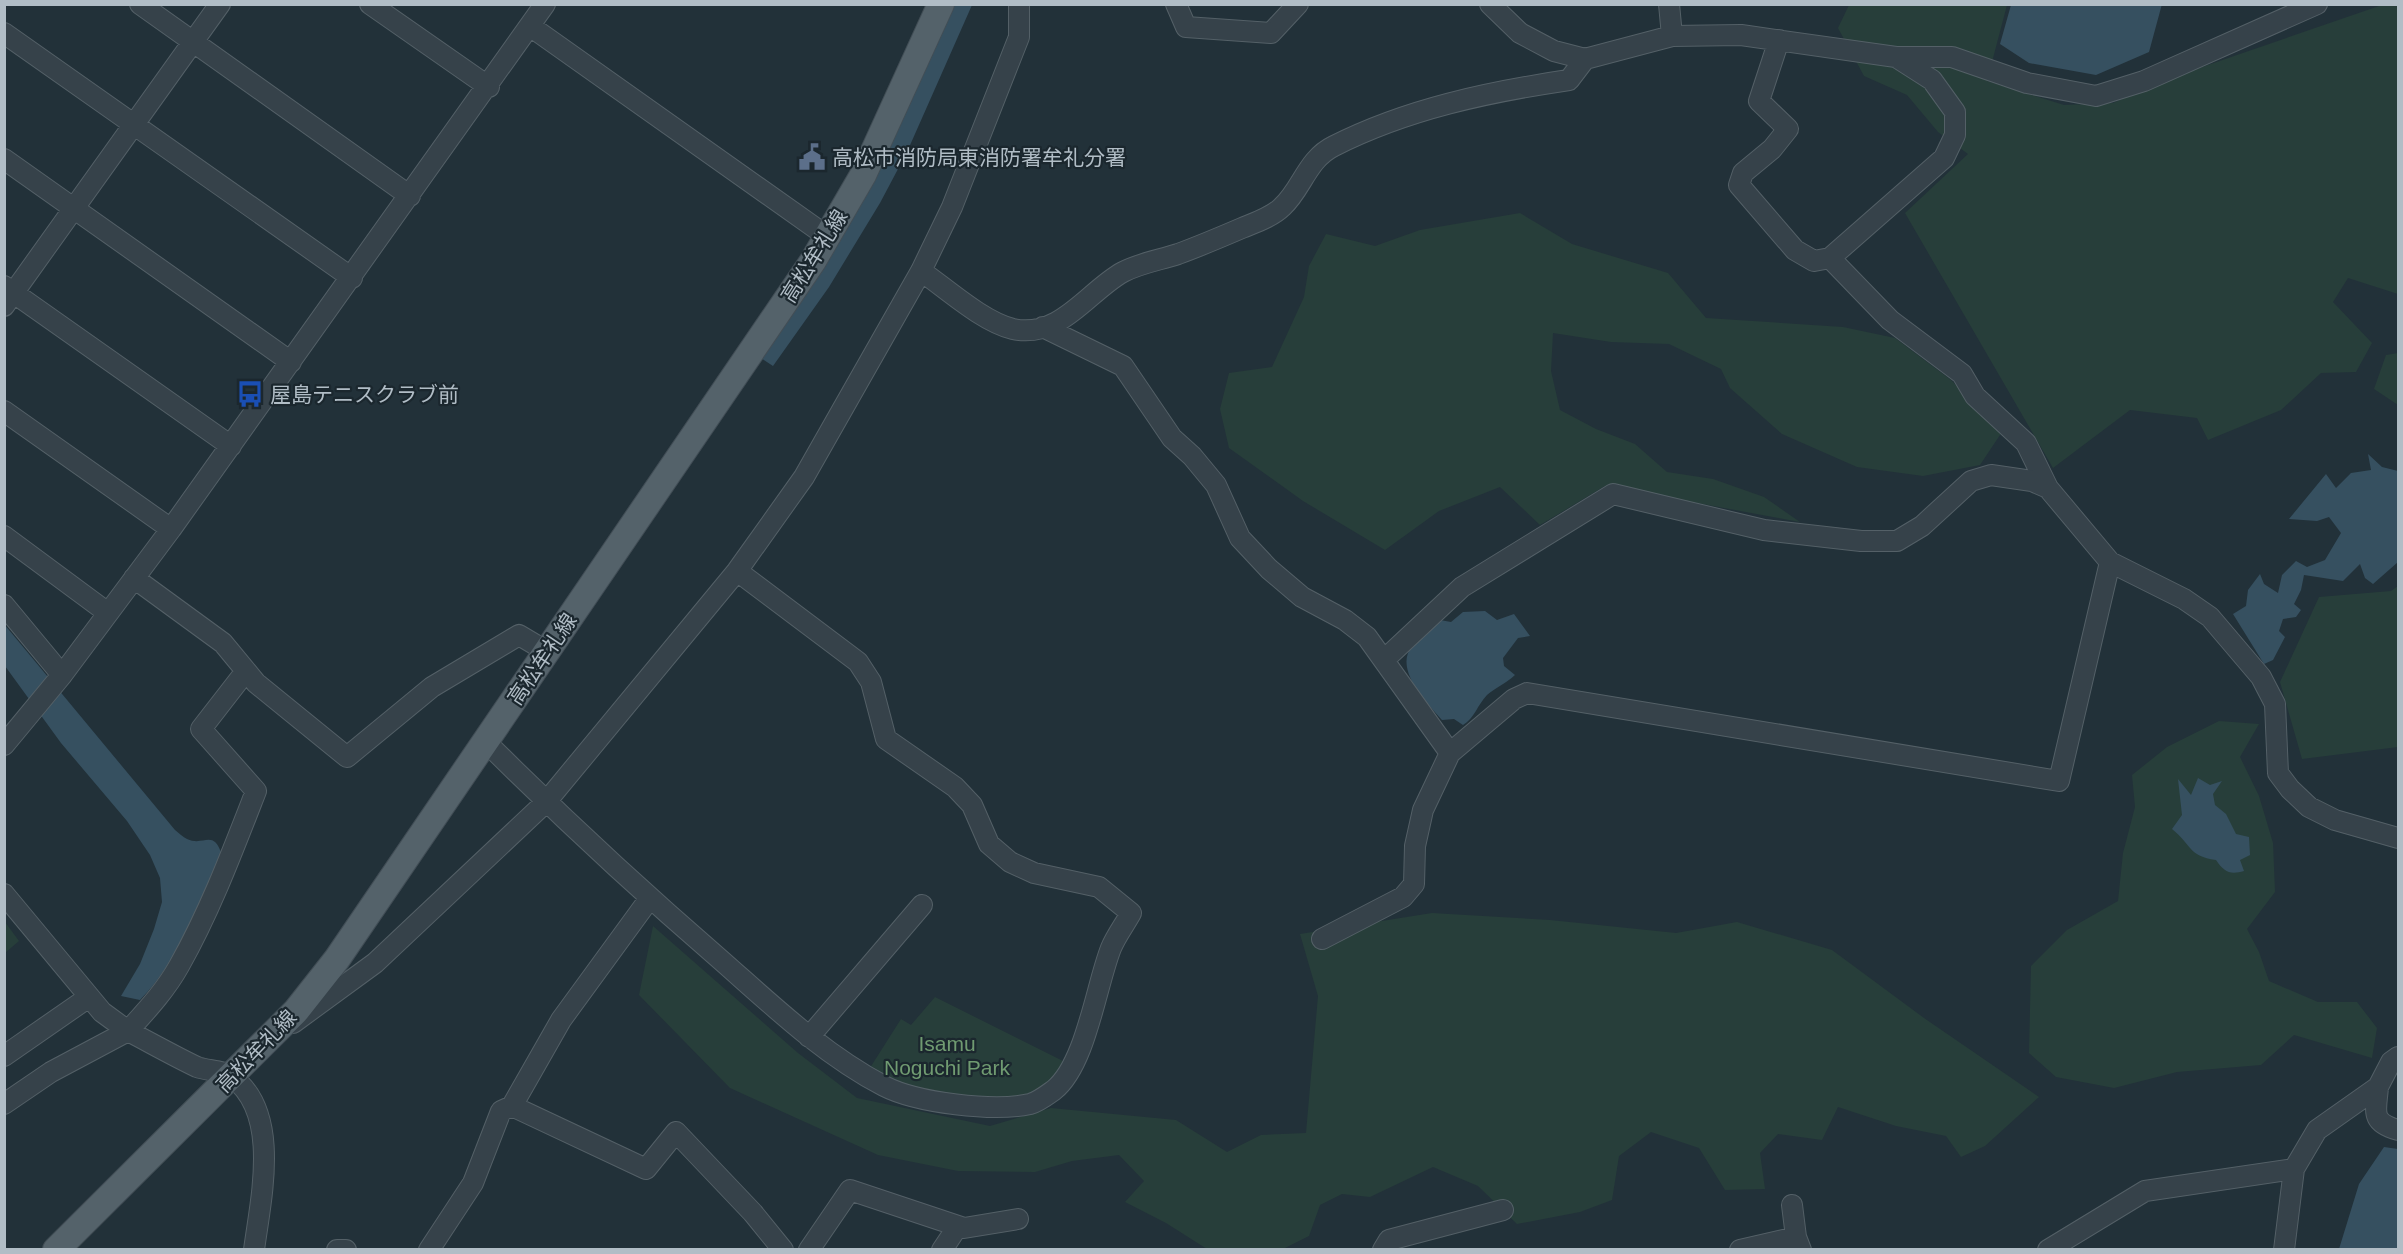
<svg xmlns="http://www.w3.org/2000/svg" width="2403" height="1254" viewBox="0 0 2403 1254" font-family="Arial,'Noto Sans JP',sans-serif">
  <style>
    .green { fill: #273e3a }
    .water { fill: #365060 }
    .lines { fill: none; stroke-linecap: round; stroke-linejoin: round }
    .minor-casing { stroke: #546067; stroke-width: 22 }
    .major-casing { stroke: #424e56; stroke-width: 28 }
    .minor { stroke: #36424a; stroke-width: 20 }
    .major { stroke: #54626a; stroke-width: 26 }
    .labels { text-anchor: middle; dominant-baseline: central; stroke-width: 4.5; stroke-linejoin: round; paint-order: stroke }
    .poi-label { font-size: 21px; fill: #b1bdc6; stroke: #1b272e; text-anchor: start }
    .street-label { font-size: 21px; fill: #b1bdc6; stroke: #1b272e }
    .park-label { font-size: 21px; fill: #709b71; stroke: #1b272e }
  </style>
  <rect width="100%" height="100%" fill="#223139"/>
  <path class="green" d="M1849 5H2007L1987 81 2064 105 2113 103 2173 77 2382 5H2398V294L2348 278 2333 302 2372 343 2356 372 2321 373 2281 410 2208 440 2197 418 2130 410 2053 468 1905 213 1968 154 1938 132 1907 95 1864 76 1838 28Z
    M1520 213 1572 244 1668 273 1706 318 1843 327 1895 338 1951 380 2002 432 1980 465 1923 476 1857 467 1782 434 1730 388 1721 369 1669 344 1611 342 1553 333 1551 371 1560 410 1596 429 1635 444 1667 472 1713 479 1764 497 1800 522 1605 486 1540 525 1500 487 1439 511 1385 550 1303 501 1229 448 1220 409 1229 373 1272 367 1304 297 1309 266 1326 234 1375 246 1420 230Z
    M2398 353V405L2374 389 2386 355Z
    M2398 586V747L2302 759 2280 682 2319 597 2391 591Z
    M2219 721 2259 724 2240 757 2259 796 2273 843 2275 892 2247 929 2259 952 2269 981 2318 1002H2357L2377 1028 2372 1058 2294 1035 2261 1065 2177 1072 2114 1088 2056 1077 2029 1053 2031 966 2067 930 2118 901 2123 853 2135 807 2132 775 2167 747Z
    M1432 913 1550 920 1676 933 1737 922 1832 950 1924 1018 2039 1097 1985 1146 1961 1157 1946 1136 1896 1126 1838 1107 1822 1140 1778 1134 1760 1153 1765 1189 1725 1190 1699 1148 1651 1132 1619 1156 1612 1200 1580 1212 1517 1224 1478 1186 1433 1167 1370 1197 1342 1194 1320 1205 1309 1236 1283 1249H1207L1166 1223 1125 1202 1144 1181 1119 1155 1072 1161 1035 1172 958 1171 878 1155 730 1088 639 995 653 926 798 1053 857 1098 990 1126 1051 1108 1176 1120 1227 1152 1261 1135 1306 1133 1318 996 1300 934Z
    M5 922 19 941 5 953H4Z
    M935 997 1069 1064 1033 1103 921 1100 868 1071 901 1019 911 1025Z"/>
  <path class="water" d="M2162 4 2149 52 2096 75 2029 63 2000 44 2011 5Z
    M951 5H972L907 152 880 203 829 287 773 366 761 358Z
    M2368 454 2382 467 2398 471V562L2373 584 2365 578 2360 564 2343 581 2304 575 2301 590 2294 604 2301 610 2296 617 2283 619 2279 631 2285 637 2273 660 2264 664 2233 614 2246 606 2248 590 2260 574 2264 584 2278 593 2282 575 2296 561 2307 567 2325 560 2341 533 2329 517 2317 521 2289 519 2326 474 2336 488 2351 473 2371 470Z
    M1485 611 1497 620 1514 614 1530 636 1518 638 1503 658 1504 666 1515 675C1505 684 1495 688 1487 695 1478 704 1474 719 1463 725L1454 719 1442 720C1428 704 1393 670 1412 646 1420 637 1431 629 1440 620L1451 622 1463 612Z
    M4 624 175 830C179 833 183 837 187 839 204 847 213 828 222 855 198 907 180 959 140 1000L121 996 140 964 154 929 162 902 160 878 150 855 127 821 61 743 5 666Z
    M2198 778 2210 785 2222 781 2213 794 2215 805 2226 814 2236 834 2249 837 2250 855 2240 860 2244 871C2230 875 2224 872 2216 860 2188 856 2192 845 2172 829L2182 815 2178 779 2191 795Z
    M2384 1147 2398 1149V1249H2339L2359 1184Z"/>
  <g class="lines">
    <defs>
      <path id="minor" d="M140 4 410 196
        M370 4 489 87
        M1176 4 1186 27 1271 33 1298 4
        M1490 4 1520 33 1554 51 1585 59 1672 36 1741 35 1896 57 1932 80 1955 112V135L1944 158 1830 258 1890 320 1962 374 1975 396 2026 443 2048 488 2110 562 2184 599 2210 617 2261 677 2275 704 2278 773 2290 789 2309 807 2335 820 2398 838
        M1669 4 1672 36
        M530 26 828 237
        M4 33 352 278
        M1779 40 1759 101 1788 129 1772 149 1743 173 1739 185 1795 250 1814 261 1830 258
        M1896 57H1952L2027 83 2096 96 2144 81 2317 4
        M4 159 291 362
        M921 271C947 289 983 322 1013 329 1061 339 1088 291 1123 272 1140 263 1160 260 1178 254 1200 246 1221 237 1242 228 1254 223 1272 217 1282 207 1302 189 1307 159 1334 146 1407 109 1488 92 1569 80L1585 59
        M4 286 231 446
        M4 306 220 4
        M1043 327 1123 366 1172 438 1192 456 1216 485 1240 538 1269 569 1302 597 1345 620 1367 637 1450 753
        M4 411 171 529
        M4 536 108 613
        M134 578 223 643 256 683 347 757 432 687 519 635 546 651
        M4 605 62 675
        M1385 659 1462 587 1613 494 1764 530 1861 541H1897L1922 526 1971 481 1991 475 2032 481 2048 488
        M486 742C562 818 641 891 722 961 773 1006 823 1054 884 1086 917 1103 994 1112 1030 1104 1038 1102 1047 1095 1054 1090 1086 1064 1096 986 1111 948 1116 936 1125 924 1131 913L1099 887 1034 873 1010 862 989 844 972 805 955 787 886 739 871 682 858 662 737 571
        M4 745 62 675 171 529 545 4
        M4 894 102 1012 128 1031C146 1011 165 991 179 966 210 911 233 850 256 791L201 729 246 671
        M650 898 561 1020 512 1106 646 1169 676 1132 753 1213 783 1250
        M1322 939 1403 897 1414 884 1415 846 1423 810 1450 753 1514 699 1527 693 2059 781 2110 562
        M293 1023 375 963 546 802 737 571 804 477 921 271 952 207 1019 37V4
        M809 1037 922 905
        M4 1056 89 997
        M2378 1087C2376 1112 2370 1122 2398 1130
        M4 1104 51 1072 128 1031C151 1043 174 1056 197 1067 208 1071 223 1070 232 1077 281 1113 261 1197 254 1250
        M1792 1205 1796 1237 1801 1250
        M337 1250H346
        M429 1250 473 1183 501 1111 512 1106
        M809 1250 850 1190 964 1228 1018 1219
        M942 1250 958 1226
        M1383 1250 1389 1240 1503 1210
        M1740 1250 1796 1237
        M2048 1250 2145 1191 2294 1169
        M2284 1250 2294 1169 2317 1130 2378 1087 2391 1062 2398 1057"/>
      <path id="major" d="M56 1250 296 1011 337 959 813 261 863 175 941 4"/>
    </defs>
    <use href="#minor" class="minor-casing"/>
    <use href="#major" class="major-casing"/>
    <use href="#minor" class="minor"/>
    <use href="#major" class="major"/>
  </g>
  <defs>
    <symbol id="civic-bare" viewBox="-9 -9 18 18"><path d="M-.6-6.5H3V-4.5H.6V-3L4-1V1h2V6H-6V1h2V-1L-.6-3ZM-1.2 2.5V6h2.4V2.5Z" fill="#5c6f8a" stroke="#1b272e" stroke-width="2.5" paint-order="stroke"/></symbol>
    <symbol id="bus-bare" viewBox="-9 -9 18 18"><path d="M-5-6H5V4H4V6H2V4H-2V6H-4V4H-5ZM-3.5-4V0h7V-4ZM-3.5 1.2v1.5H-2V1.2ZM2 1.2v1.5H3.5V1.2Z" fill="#1a4fb4" stroke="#1b272e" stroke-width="2.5" paint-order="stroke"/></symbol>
  </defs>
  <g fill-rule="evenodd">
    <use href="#civic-bare" x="793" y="138" width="38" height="38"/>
    <use href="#bus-bare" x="231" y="375" width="38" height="38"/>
  </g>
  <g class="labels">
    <g class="poi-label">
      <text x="832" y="157">高松市消防局東消防署牟礼分署</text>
      <text x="270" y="394">屋島テニスクラブ前</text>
    </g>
    <g class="street-label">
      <text transform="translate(814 256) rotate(-58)">高松牟礼線</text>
      <text transform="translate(542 659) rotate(-56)">高松牟礼線</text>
      <text transform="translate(256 1051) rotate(-46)">高松牟礼線</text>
    </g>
    <g class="park-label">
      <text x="947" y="1043">Isamu<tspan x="947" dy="24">Noguchi Park</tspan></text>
    </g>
  </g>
  <rect width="2403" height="1254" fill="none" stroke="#b1bdc6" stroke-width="12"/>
</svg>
